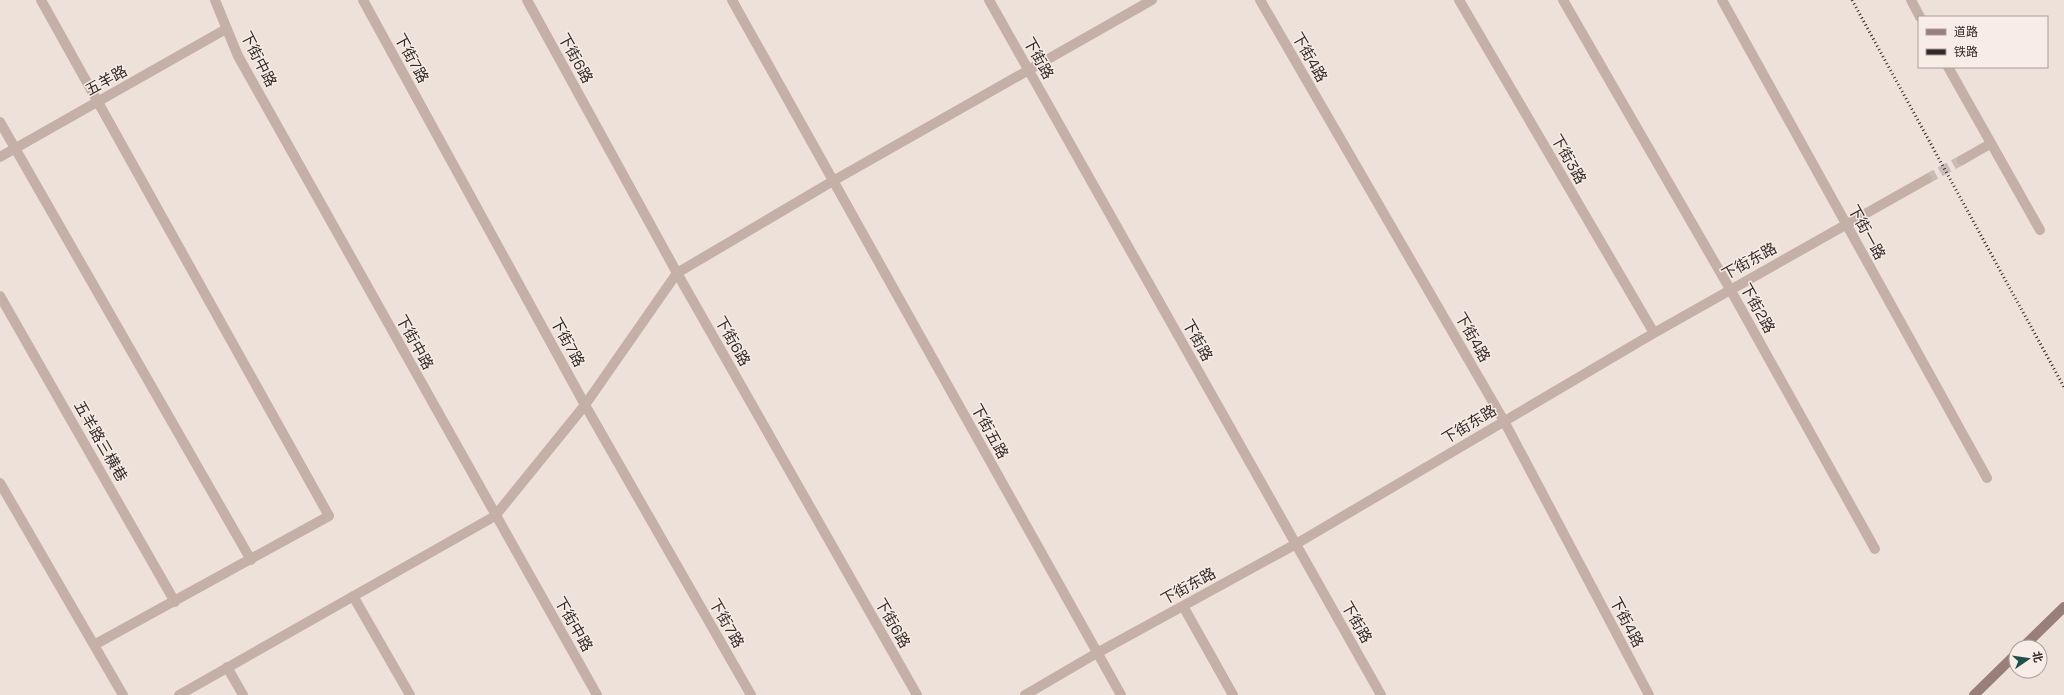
<svg xmlns="http://www.w3.org/2000/svg" width="2064" height="695" viewBox="0 0 2064 695" font-family="'Space Grotesk','Noto Sans SC',sans-serif">
  <style>
    .lines { fill: none; stroke-linecap: round; stroke-linejoin: round }
    .minor-tunnel { stroke: #c9bcb6; stroke-width: 10; stroke-dasharray: 10 5; stroke-linecap: butt }
    .minor { stroke: #c5b0a8; stroke-width: 10 }
    .tertiary { stroke: #c5b0a8; stroke-width: 10 }
    .secondary { stroke: #987f79; stroke-width: 10 }
    .rail { stroke: #332927; stroke-width: 3; stroke-dasharray: 1 3; stroke-linecap: butt }
    .labels { text-anchor: middle; dominant-baseline: central; stroke-width: 3; stroke-linejoin: round; paint-order: stroke }
    .street-label { font-size: 15px; fill: #332927; stroke: #f7ece6 }
  </style>
  <rect width="100%" height="100%" fill="#eee1da"/>
  <g class="lines">
    <path class="minor-tunnel" d="M1927 179 1962 160"/>
    <path class="minor" d="M41 0 329 516 94 645
      M363 0 585 405 751 695
      M527 0 677 273 917 695
      M732 0 1121 695
      M989 0 1381 695
      M1260 0 1504 421 1649 695
      M1459 0 1654 333
      M1563 0 1730 289 1875 549
      M1722 0 1987 478
      M1911 0 1920 17
      M1948 67 2040 230
      M0 122 251 560
      M0 157 226 29
      M1962 160 1990 144
      M0 296 175 602
      M0 483 123 695
      M353 596 410 695
      M1183 606 1233 695
      M227 667 243 695
      M179 695 495 516 585 405 677 273 833 181 1152 0
      M1025 695 1097 653 1296 544 1654 333 1927 179"/>
    <path class="tertiary" d="M215 0 238 56 597 695"/>
    <path class="secondary" d="M2023 647 2064 607
      M1974 695 2016 654"/>
    <path class="rail" d="M1852 0 2064 387"/>
  </g>
  <g class="labels">
    <g class="street-label">
      <text transform="translate(1310 57) rotate(60)">下街4路</text>
      <text transform="translate(412 58) rotate(61)">下街7路</text>
      <text transform="translate(576 58) rotate(61)">下街6路</text>
      <text transform="translate(1039 58) rotate(61)">下街路</text>
      <text transform="translate(259 59) rotate(63)">下街中路</text>
      <text transform="translate(106 80) rotate(-29)">五羊路</text>
      <text transform="translate(1569 159) rotate(60)">下街3路</text>
      <text transform="translate(1867 232) rotate(61)">下街一路</text>
      <text transform="translate(1749 261) rotate(-29)">下街东路</text>
      <text transform="translate(1758 308) rotate(61)">下街2路</text>
      <text transform="translate(1473 337) rotate(60)">下街4路</text>
      <text transform="translate(1198 340) rotate(61)">下街路</text>
      <text transform="translate(733 341) rotate(60)">下街6路</text>
      <text transform="translate(415 342) rotate(61)">下街中路</text>
      <text transform="translate(568 342) rotate(61)">下街7路</text>
      <text transform="translate(1469 424) rotate(-31)">下街东路</text>
      <text transform="translate(990 431) rotate(61)">下街五路</text>
      <text transform="translate(101 441) rotate(60)">五羊路三横巷</text>
      <text transform="translate(1188 586) rotate(-29)">下街东路</text>
      <text transform="translate(1357 622) rotate(60)">下街路</text>
      <text transform="translate(1627 622) rotate(62)">下街4路</text>
      <text transform="translate(727 623) rotate(60)">下街7路</text>
      <text transform="translate(893 623) rotate(60)">下街6路</text>
      <text transform="translate(574 624) rotate(60)">下街中路</text>
    </g>
  </g>
  <rect x="1918" y="16" width="130" height="52" fill="#f7ece6" stroke="#a99e9a"/>
  <rect x="1926" y="29" width="20" height="6" fill="#987f79" stroke="#a99e9a"/>
  <text x="1954" y="36" font-size="12" fill="#332927">道路</text>
  <rect x="1926" y="49" width="20" height="6" fill="#332927" stroke="#a99e9a"/>
  <text x="1954" y="56" font-size="12" fill="#332927">铁路</text>
  <g transform="translate(2028 659) rotate(77)"><circle r="19" fill="#f7ece6" stroke="#a99e9a"/>
  <path d="M0-3L7 15L0 10L-7 15Z" fill="#21504b"/>
  <text y="-6" font-size="11" font-weight="bold" text-anchor="middle" fill="#332927">北</text>
  </g>
</svg>
